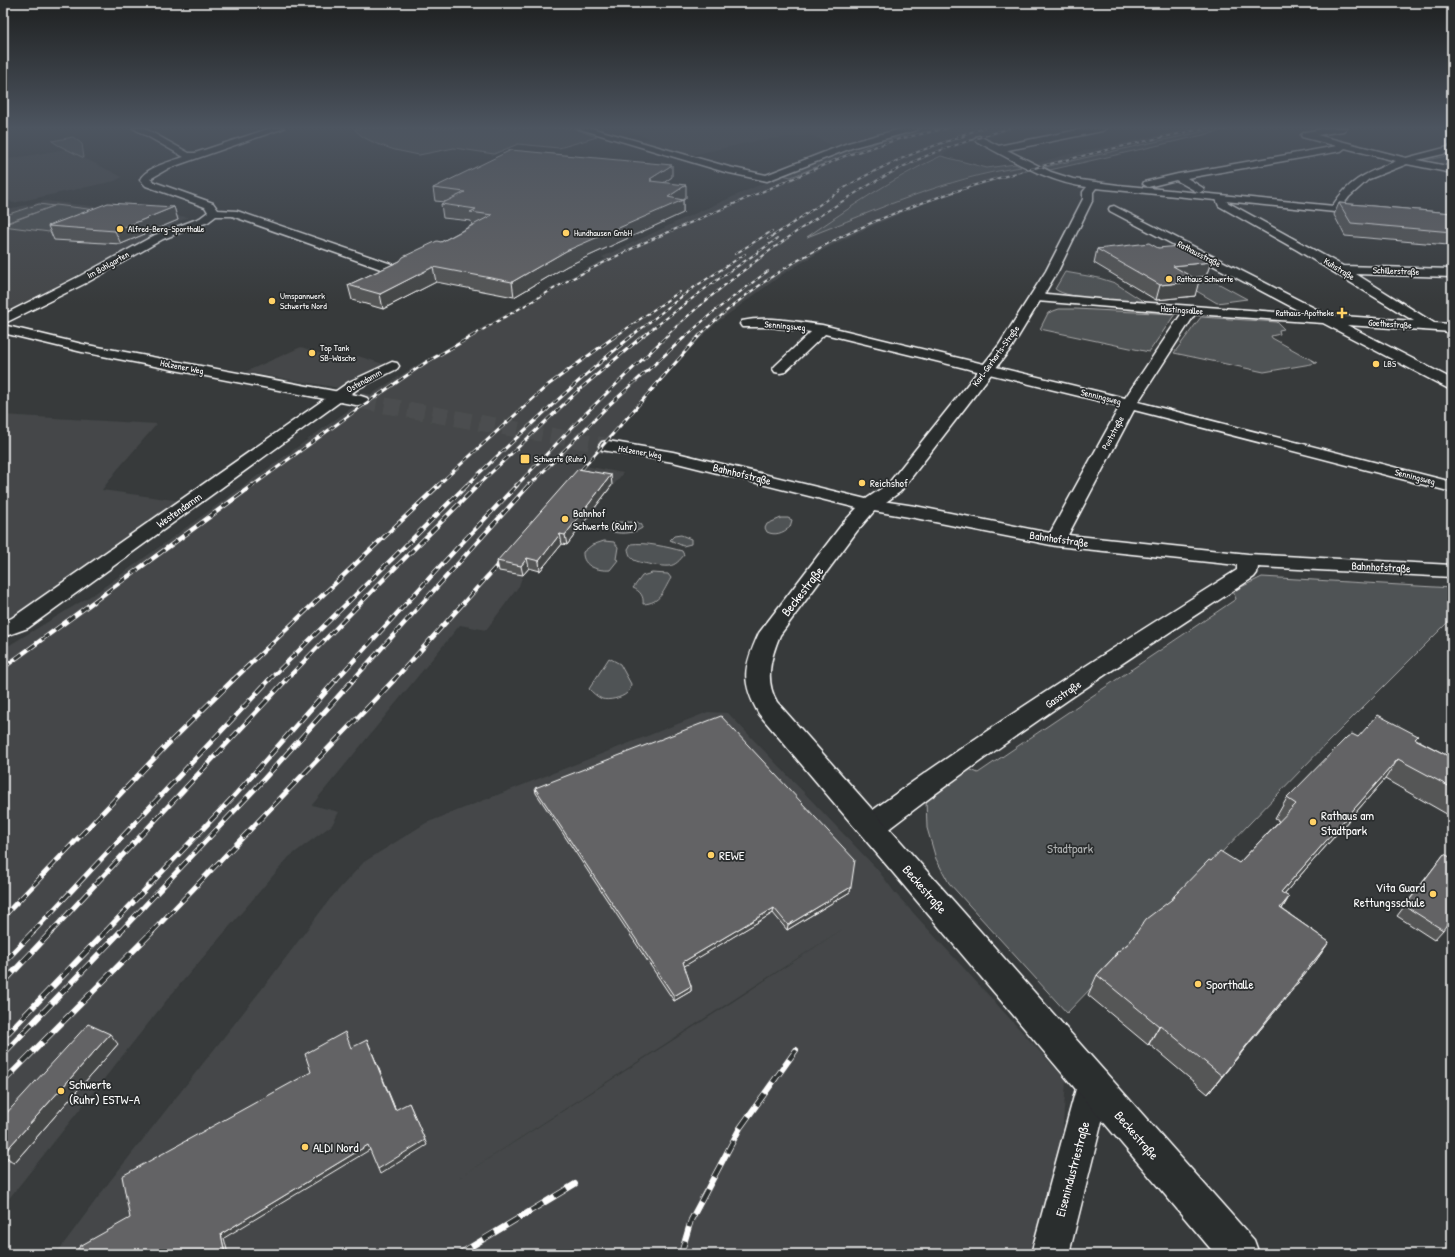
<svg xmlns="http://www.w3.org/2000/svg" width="1455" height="1257" viewBox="0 0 1455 1257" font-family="'Patrick Hand',sans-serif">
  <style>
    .built { fill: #444748; fill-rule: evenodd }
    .green { fill: #505354; stroke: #a8a9aa }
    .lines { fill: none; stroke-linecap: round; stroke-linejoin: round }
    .major-tunnel-far1 { stroke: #4b4e4f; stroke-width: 10; stroke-dasharray: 10 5; stroke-linecap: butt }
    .major-tunnel { stroke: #4b4e4f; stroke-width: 16; stroke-dasharray: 16 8; stroke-linecap: butt }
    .minor-casing { stroke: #fff; stroke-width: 3 }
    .major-casing { stroke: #fff; stroke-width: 3 }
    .minor { fill: #2a2d2e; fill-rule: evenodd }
    .major { fill: #2a2d2e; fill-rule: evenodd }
    .rail-far4-casing { stroke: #fff; stroke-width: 2 }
    .rail-far3-casing { stroke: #fff; stroke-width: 3 }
    .rail-far2-casing { stroke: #fff; stroke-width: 4.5 }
    .rail-far1-casing { stroke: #fff; stroke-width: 5 }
    .rail-casing { stroke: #fff; stroke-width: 6 }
    .rail-far4 { stroke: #2a2d2e; stroke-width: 1.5; stroke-dasharray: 4; stroke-linecap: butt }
    .rail-far3 { stroke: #2a2d2e; stroke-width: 2; stroke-dasharray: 6; stroke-linecap: butt }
    .rail-far2 { stroke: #2a2d2e; stroke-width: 3; stroke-dasharray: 8; stroke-linecap: butt }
    .rail-far1 { stroke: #2a2d2e; stroke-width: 3.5; stroke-dasharray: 11; stroke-linecap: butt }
    .rail { stroke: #2a2d2e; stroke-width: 4.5; stroke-dasharray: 14; stroke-linecap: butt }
    .wall { fill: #555657; stroke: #fff }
    .shaded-wall { fill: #454647; stroke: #fff }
    .building { fill: #636465; stroke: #fff }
    .poi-dot { fill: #ffd166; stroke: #2a2d2e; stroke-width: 1.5 }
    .labels { text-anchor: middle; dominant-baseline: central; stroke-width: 3.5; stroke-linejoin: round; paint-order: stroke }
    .far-poi-label { font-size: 9px; fill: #fff; stroke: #2a2d2e; text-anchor: start }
    .far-street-label { font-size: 9px; fill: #fff; stroke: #2a2d2e }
    .street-label { font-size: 11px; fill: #fff; stroke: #2a2d2e }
    .poi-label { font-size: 11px; fill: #fff; stroke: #2a2d2e; text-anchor: start }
    .near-street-label { font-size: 13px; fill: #fff; stroke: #2a2d2e }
    .near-poi-label { font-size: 13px; fill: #fff; stroke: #2a2d2e; text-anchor: start }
    .near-park-label { font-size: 13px; fill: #b0b2b2; stroke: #2a2d2e }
  </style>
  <rect width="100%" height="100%" fill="#373a3b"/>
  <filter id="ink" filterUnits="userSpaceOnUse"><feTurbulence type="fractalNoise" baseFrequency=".025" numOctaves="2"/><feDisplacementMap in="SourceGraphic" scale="8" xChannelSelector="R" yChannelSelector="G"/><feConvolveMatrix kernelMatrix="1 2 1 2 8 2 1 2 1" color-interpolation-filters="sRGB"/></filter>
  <g filter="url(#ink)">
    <path class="built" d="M635 128H908L863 137 833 146 811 135 761 140 687 156 635 142 650 138 625 131Z
      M943 128H1019L953 148 941 156 906 172 847 209 809 236 891 202 936 187 1005 170 1021 167 1029 171 957 192 918 206 859 232 823 250 783 274 715 324 669 369 585 466 623 473 567 545 561 544 540 571 529 568 523 575 519 586 486 630 460 625 312 805 339 812 332 825 289 857 170 996 3 1206V649L97 592 361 401 412 368 566 279 605 259 602 257 687 217 782 175 791 177 878 142Z
      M1190 128H1220L1145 144 1045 167 1037 163 1065 155Z
      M66 149 122 177 115 181 13 203 3 197V160Z
      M46 201 188 217 14 308 3 307V210Z
      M301 347 339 360 358 356 390 366 357 391 245 372Z
      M3 415 157 424 117 470 102 490 181 501 3 628Z
      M708 712 728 713 877 869 896 894 1066 1080 1054 1254H56L110 1181 269 980 330 899 364 862 426 823ZM844 928 734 1001 460 1177Z"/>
    <path class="green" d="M364 128H572L597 137 559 148 518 144 494 154 454 148 419 155 395 150 377 144 363 137 354 129Z
      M924 128H943L878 142 791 177 782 175 856 145 881 137Z
      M1220 128H1234L1050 170 1045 167 1145 144Z
      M73 137 82 144 84 158 58 145 52 141Z
      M1452 155V167L1422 161Z
      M941 156 987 168 1015 164 1021 167C946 178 877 210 807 237 850 207 893 178 941 156Z
      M39 204 54 206 3 224V216Z
      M56 205 112 212 57 233 3 226V225Z
      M1065 272 1099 278 1115 283 1146 303C1127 301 1068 300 1055 289Z
      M1212 280 1247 299 1217 303 1183 283Z
      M1059 309H1075L1175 314 1149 352 1040 329 1048 313Z
      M1201 317 1277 322 1284 329 1279 330 1280 334 1271 336 1272 338 1317 363 1264 372 1174 353Z
      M781 518H788L792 520 790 527C783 533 775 536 767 532L765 528 767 524Z
      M619 522H637L642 525V528C634 534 617 535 608 530V527L612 523Z
      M681 535 691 539V544L683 546 670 540 674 536Z
      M604 541 614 542 618 547 616 559 618 560 610 570C599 571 582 567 583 552L592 545Z
      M631 544C645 542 668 547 682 551L684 555C680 560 676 565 669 566 663 567 639 563 634 560 630 557 629 554 628 549Z
      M652 573 668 574 671 578C663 591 661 603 643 604 644 596 640 591 633 588L642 576Z
      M1262 577 1452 588V618L1329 741 1067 1013 949 883 936 859 927 828 926 800 969 769 978 773 1236 599 1233 591Z
      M609 658 620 664 631 684C630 688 630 691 627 693 622 698 608 701 602 699 597 697 592 692 589 689Z"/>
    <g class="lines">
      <path class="major-tunnel-far1" d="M958 128 979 139"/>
      <path class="major-tunnel" d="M361 401 608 446"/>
      <defs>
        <path id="minor" d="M133 128H144L189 153H195L271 128H284L169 168 150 179 154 182 213 203 218 210 237 211 403 268 405 271 403 274H395L232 216H216L208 222 163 239 88 282 3 324V315L80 276 155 235 200 218 208 212 205 207 146 186 140 180C144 168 172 161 184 157Z
          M577 128H591L729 167 766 175 848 143 904 128H918L917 130 854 147 767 181 725 172Z
          M1088 128H1106L1102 131 998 152 994 149 998 146Z
          M1328 128H1347L1343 131 1317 135 1406 158 1452 146V152L1417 160 1452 167V173L1407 164 1369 179 1349 197 1343 205 1344 210 1339 213 1335 212 1333 205C1351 178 1368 173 1396 161L1345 148 1341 151 1187 178 1203 188 1204 190 1199 193 1176 180 1148 187 1143 184 1144 182 1178 174 1337 146 1302 137 1301 135 1305 132Z
          M1221 196 1225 197 1227 202 1343 266 1452 269V277L1356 274 1434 323 1452 324V332L1347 325 1452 379V390L1447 388 1323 323 1195 314 1138 402 1452 482V492L1134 410 1068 535 1248 554 1452 565V577L1258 567 1257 573 1254 577C1128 659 1001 742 882 834L872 837 862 834 858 826 862 818C983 730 1110 650 1237 570V565L1056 546 915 518 862 509 860 505 862 501 869 499 915 506 1050 533 1120 406 825 334 785 372 780 373 775 372 773 369 775 366 811 332 771 327H742L740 324 742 321C768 315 796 322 822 325L1125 398 1182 313 1037 301 1032 300 1031 297 1032 294 1037 293 1108 300 1305 314 1110 211 1109 209 1110 207 1114 206 1328 315 1414 321 1297 250 1219 206 1216 199Z
          M392 362 397 363 399 366 397 369 359 388 28 628 3 637V622L12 618 349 382Z
          M1094 1068 1106 1073 1111 1085 1069 1254H1031L1077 1085 1082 1073Z"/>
        <path id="major" d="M979 136 1051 172 1073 179 1118 185 1365 209 1370 212 1365 215 1096 188 1093 192V199L1058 271 1012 347 900 492 876 509 857 531 780 635C771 657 764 680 777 702L1254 1240 1259 1254H1215L759 714C740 681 744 666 759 633L843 523 857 508 673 462 608 451 602 450 599 446 602 442 608 441 673 452 866 499 888 484 999 345 1046 271 1083 199V192L1087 187C1046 182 1011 159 976 141L975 139 976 137Z
          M3 325 82 344 361 396 367 398 369 401 367 404 361 406 82 352 3 333Z"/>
      </defs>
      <use href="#minor" class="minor-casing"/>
      <use href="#major" class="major-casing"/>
      <use href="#minor" class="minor"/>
      <use href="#major" class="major"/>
      <defs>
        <path id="rail-far4" d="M958 136 984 128
          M768 239C796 222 822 202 849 185 885 164 924 148 964 136
          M735 254 772 231
          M472 336 569 280 641 244 845 156 899 139 949 128
          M616 336 679 292
          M632 336 690 290 745 254
          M643 336 710 285 777 239
          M666 336C711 293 761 256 812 221 850 196 889 171 931 154 956 144 983 137 1009 128
          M686 336 712 313 768 271
          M699 336C793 243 917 199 1042 166 1097 152 1152 139 1207 128"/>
        <path id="rail-far3" d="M574 478 700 335
          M252 486 355 411 425 363 474 335
          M437 486 548 385 617 335
          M466 486C520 434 575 382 633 335
          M477 486 580 389 644 335
          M516 486 586 413 668 335
          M529 486 607 407 687 335"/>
        <path id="rail-far2" d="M3 668 253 485
          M232 681 439 485
          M268 681 467 485
          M285 681 379 584 478 485
          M335 681 457 548 517 485
          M352 681 529 485
          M393 681 506 556"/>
        <path id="rail-far1" d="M3 917 166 746 233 680
          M32 933 269 680
          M50 933 286 680
          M104 933 236 794 336 680
          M119 933 255 789 353 680
          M151 933 394 680"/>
        <path id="rail" d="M3 963 33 932
          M3 983 51 932
          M3 1038 105 932
          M3 1054 120 932
          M3 1082 152 932
          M459 1254 575 1184
          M681 1254 691 1220 740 1128 796 1050"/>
      </defs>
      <use href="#rail-far4" class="rail-far4-casing"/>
      <use href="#rail-far3" class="rail-far3-casing"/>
      <use href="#rail-far2" class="rail-far2-casing"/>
      <use href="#rail-far1" class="rail-far1-casing"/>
      <use href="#rail" class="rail-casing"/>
      <use href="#rail-far4" class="rail-far4"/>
      <use href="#rail-far3" class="rail-far3"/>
      <use href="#rail-far2" class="rail-far2"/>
      <use href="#rail-far1" class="rail-far1"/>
      <use href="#rail" class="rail"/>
    </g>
    <path class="wall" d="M672 177 663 183 686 198 683 200V213L567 266 514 297 436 282 383 309 352 300 348 285 441 242 472 225 471 221 443 218 441 204 446 202 435 201 433 188Z
      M1339 203 1452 213V249L1448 245 1345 236 1334 215Z
      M174 207 178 220 121 244 54 240 48 226Z
      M1158 248 1211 262 1206 276 1194 278 1195 296 1156 300 1094 263 1097 249Z
      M612 485 567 545 562 544 540 571 529 568 523 575 499 571 497 561Z
      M1358 737 1416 739 1452 758V817L1385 779 1284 894 1289 897 1282 909 1329 942 1315 962 1208 1094 1149 1044 1148 1045 1088 995 1097 975 1113 958 1116 953 1129 943 1172 899 1174 896 1211 861 1239 863 1279 821 1275 819 1287 798Z
      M535 788 850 892 787 930 773 913 684 966 691 986V991L674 1001 536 793Z
      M1444 854 1443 930 1434 940 1397 916Z
      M118 1044 14 1163 3 1158V1117Z"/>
    <path class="shaded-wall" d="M672 165V177L653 190 650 179Z
      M686 185V198L683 200V213L567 266 514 297 512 282 566 251 668 197Z
      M174 207 178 220 121 244 115 231Z
      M1211 262 1206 276 1168 281 1173 266Z
      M433 267 436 282 383 309 380 294Z
      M1199 281 1195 296 1156 300 1160 285Z
      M611 475 612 485 567 545 565 535Z
      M560 534 562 544 540 571 539 561Z
      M527 558 529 568 523 575 521 566Z
      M1398 759 1385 779 1268 912 1281 892Z
      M851 887 850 892 787 930 788 925Z
      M1289 897 1276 918 1280 908Z
      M774 908 773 913 683 967V962Z
      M1329 942 1315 962 1208 1094 1222 1076Z
      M691 986V991L674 1001V996Z
      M1160 1025 1149 1044 1148 1045 1159 1026Z
      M110 1034 118 1044 14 1163 3 1154Z
      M367 1040 369 1045 398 1115 395 1110Z
      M409 1103 427 1145 380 1174 378 1169Z
      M368 1145 371 1149 224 1238 228 1254H225L221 1234Z"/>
    <path class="building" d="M511 150 672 165 650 179 652 180 650 181 686 185 668 197 683 200 566 251 512 282 433 267 380 294 348 285 400 261 403 257 437 241 441 242 492 215 470 212 476 209 441 204 465 192 433 188Z
      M108 203 174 207 115 231 48 226Z
      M1339 203 1452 213V232L1351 223Z
      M1149 243 1158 248 1179 246 1211 262 1173 266 1199 281 1160 285 1097 249Z
      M578 469 611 475 565 535 560 534 539 561 527 558 521 566 497 561Z
      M1378 715 1418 736 1415 739 1452 758V788L1398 759 1281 892 1289 897 1280 908 1329 942 1222 1076 1160 1025 1159 1026 1097 975 1117 954 1116 953 1129 943 1146 919 1175 897 1174 896 1209 860 1211 861 1220 851 1239 863 1296 804 1287 798 1347 737 1352 734 1358 737Z
      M721 716 855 860 851 887 788 925 774 908 683 962 691 986 674 996 535 788Z
      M1444 854 1452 858V917L1443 930 1405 906Z
      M88 1024 110 1034 3 1154V1117Z
      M345 1032 351 1048 367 1040 395 1110 409 1103 425 1140 378 1169 368 1145 221 1234 225 1254H74L80 1246 130 1218 122 1176 311 1072 305 1054Z"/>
  </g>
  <linearGradient id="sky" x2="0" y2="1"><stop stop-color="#1e2020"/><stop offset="0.42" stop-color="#4d5560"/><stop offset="1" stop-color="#4d5560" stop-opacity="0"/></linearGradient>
  <rect width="1455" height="304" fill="url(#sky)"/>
  <g class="poi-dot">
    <circle cx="120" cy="229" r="4"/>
    <circle cx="566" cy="233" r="4"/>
    <circle cx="1169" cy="279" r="4"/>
    <circle cx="272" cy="301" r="4"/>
    <path d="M1340 307h4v4h4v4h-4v4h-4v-4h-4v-4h4z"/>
    <circle cx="312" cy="353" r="4"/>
    <circle cx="1376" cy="364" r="4"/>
    <rect x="520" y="454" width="10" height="10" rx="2"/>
    <circle cx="862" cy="483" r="4"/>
    <circle cx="565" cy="519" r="4"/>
    <circle cx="1313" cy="822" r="4"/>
    <circle cx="711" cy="855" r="4"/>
    <circle cx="1433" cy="894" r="4"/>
    <circle cx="1198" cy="984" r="4"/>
    <circle cx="61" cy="1091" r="4"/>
    <circle cx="305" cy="1147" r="4"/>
  </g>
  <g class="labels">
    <g class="far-poi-label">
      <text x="128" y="229">Alfred-Berg-Sporthalle</text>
      <text x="574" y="233">Hundhausen GmbH</text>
      <text x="1177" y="279">Rathaus Schwerte</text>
      <text x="280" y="296">Umspannwerk<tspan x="280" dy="10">Schwerte Nord</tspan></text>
      <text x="1334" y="313" text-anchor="end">Rathaus-Apotheke</text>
      <text x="320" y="348">Top Tank<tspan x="320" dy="10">SB-Wäsche</tspan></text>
      <text x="1384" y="364">LBS</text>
      <text x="534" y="459">Schwerte (Ruhr)</text>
    </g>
    <g class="far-street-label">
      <text transform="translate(1199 254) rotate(27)">Rathausstraße</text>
      <text transform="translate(108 265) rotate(-29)">Im Bohlgarten</text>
      <text transform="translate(1339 269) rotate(31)">Kuhstraße</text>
      <text transform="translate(1396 271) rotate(2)">Schillerstraße</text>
      <text transform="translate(1182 310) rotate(4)">Hastingsallee</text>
      <text transform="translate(1390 324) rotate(4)">Goethestraße</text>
      <text transform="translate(785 326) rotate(5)">Senningsweg</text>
      <text transform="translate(996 356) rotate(-54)">Karl-Gerharts-Straße</text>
      <text transform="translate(182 367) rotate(11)">Holzener Weg</text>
      <text transform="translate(364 381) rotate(-29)">Ostendamm</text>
      <text transform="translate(1101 397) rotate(14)">Senningsweg</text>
      <text transform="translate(1113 433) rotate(-62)">Poststraße</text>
      <text transform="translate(640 452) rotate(10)">Holzener Weg</text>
      <text transform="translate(1415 477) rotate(14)">Senningsweg</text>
    </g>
    <g class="street-label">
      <text transform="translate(742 474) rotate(14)">Bahnhofstraße</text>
      <text transform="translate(179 510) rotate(-35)">Westendamm</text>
      <text transform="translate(1059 539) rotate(8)">Bahnhofstraße</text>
      <text transform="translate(1381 567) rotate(3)">Bahnhofstraße</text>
      <text transform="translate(1063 694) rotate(-34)">Gasstraße</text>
    </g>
    <g class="poi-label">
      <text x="870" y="483">Reichshof</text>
      <text x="573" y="513">Bahnhof<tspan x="573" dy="13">Schwerte (Ruhr)</tspan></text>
    </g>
    <g class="near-street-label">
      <text transform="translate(802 591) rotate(-52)">Beckestraße</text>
      <text transform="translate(925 889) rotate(49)">Beckestraße</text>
      <text transform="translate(1137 1135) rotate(49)">Beckestraße</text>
      <text transform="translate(1072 1169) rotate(-75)">Eisenindustriestraße</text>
    </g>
    <g class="near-poi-label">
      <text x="1321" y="815">Rathaus am<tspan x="1321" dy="15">Stadtpark</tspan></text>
      <text x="719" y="855">REWE</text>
      <text x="1425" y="887" text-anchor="end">Vita Guard<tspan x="1425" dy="15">Rettungsschule</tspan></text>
      <text x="1206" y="984">Sporthalle</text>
      <text x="69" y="1084">Schwerte<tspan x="69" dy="15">(Ruhr) ESTW-A</tspan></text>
      <text x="313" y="1147">ALDI Nord</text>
    </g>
    <g class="near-park-label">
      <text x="1070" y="848">Stadtpark</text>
    </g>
  </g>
  <rect width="1455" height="1257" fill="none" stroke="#2a2d2e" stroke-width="16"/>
  <rect x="8" y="8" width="1439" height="1241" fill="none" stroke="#fff" stroke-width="1.5" filter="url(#ink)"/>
</svg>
